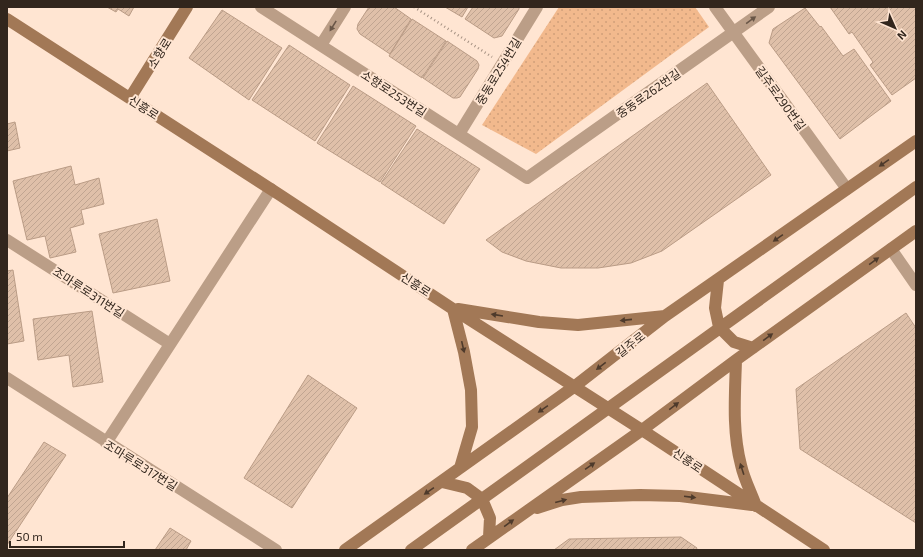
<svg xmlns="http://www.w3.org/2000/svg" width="923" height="557" viewBox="0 0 923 557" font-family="'Exo 2','Noto Sans KR',sans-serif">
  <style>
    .grass { fill: url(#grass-dots) }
    .building { fill: url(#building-hatch); stroke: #ba9c86 }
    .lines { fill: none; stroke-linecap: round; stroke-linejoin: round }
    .path { stroke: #a69283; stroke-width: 2.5; stroke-dasharray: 1 3; stroke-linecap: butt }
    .street { stroke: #bb9e87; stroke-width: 12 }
    .secondary { stroke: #a27856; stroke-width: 12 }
    .oneway { fill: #695647 }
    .oneway2 { fill: #4e3a2b }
    .labels { text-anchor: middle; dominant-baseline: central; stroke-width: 4; stroke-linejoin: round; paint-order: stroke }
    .street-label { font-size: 12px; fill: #32261d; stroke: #ffe5d2 }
  </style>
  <defs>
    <pattern id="grass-dots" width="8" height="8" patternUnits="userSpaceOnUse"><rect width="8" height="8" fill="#f2b98d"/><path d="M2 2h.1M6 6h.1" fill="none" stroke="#d09f79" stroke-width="1.8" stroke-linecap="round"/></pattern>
    <pattern id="building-hatch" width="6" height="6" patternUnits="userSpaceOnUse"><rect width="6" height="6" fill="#dfc0a9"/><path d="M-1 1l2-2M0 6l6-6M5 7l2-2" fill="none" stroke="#c0a591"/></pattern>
  </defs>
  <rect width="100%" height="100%" fill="#ffe5d2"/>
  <path class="grass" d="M559 7H695L709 27 536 154 482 125Z"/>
  <path class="building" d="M107 7H134L129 16 118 9 116 12Z
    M369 7H394L411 19 390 54 360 34 357 29 358 24Z
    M445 7H468L462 17Z
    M473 7H519V9L502 36 494 38 465 19Z
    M830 7H916V78L892 95 870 65 873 62 852 32 849 34Z
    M805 8 820 27 821 26 843 56 854 49 891 101 840 139 769 43 773 29Z
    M222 10 282 48 249 100 189 58Z
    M412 19 446 41 422 78 389 56Z
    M447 41 477 61 479 65 478 69 460 97 457 98H453L423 78Z
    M289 45 350 85 315 141 252 100Z
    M707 83 771 175 662 251 631 263 598 268H561L526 261 502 252 486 240Z
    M353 86 416 126 380 182 317 143Z
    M15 122 20 148 7 151V124Z
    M417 129 480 169 444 224 381 183Z
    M71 166 75 185 99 178 104 204 81 210 84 224 70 228 76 252 50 258 45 236 27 240 13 181Z
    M157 219 170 281 113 293 99 234Z
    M13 270 24 341 7 344V271Z
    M92 311 103 382 73 387 69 355 38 360 33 319Z
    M906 313 916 328V523L800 449 796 389Z
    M308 375 357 408 292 508 244 478Z
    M44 442 66 455 7 545V498Z
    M170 528 191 541 186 550H155Z
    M681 537 697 548 696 550H554L569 539Z"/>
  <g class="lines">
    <path class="path" d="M414 7 492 57"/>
    <path class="street" d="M261 7 527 178 769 7
      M715 7 847 189
      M321 45 345 7
      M459 134 537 7
      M7 240 170 344
      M891 249 916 285
      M7 378 276 550
      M106 443 271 189"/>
    <path class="secondary" d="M7 19 280 195 453 309 642 430 824 550
      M130 98 187 7
      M718 280 715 308 719 327 734 342 753 348
      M453 309 464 352 471 390 472 427 460 468
      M458 309 539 322 578 325 665 316
      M736 360C735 395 732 431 741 465 744 479 751 492 756 506
      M442 482 467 488 482 499 490 518 489 537
      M537 508 562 500 581 497 640 495 680 496 752 505
      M345 550 575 386 665 316 916 141
      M411 550 916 187
      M472 550 642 430 736 360 916 231"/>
  </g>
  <defs><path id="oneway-solid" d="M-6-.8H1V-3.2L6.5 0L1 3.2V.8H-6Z"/></defs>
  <g class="oneway">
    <use href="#oneway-solid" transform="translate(751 20) rotate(-36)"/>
    <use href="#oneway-solid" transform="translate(333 26) rotate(122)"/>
  </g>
  <g class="oneway2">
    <use href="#oneway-solid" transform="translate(884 163) rotate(145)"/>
    <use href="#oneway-solid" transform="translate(778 238) rotate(145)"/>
    <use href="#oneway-solid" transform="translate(874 261) rotate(-36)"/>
    <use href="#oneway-solid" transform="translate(497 315) rotate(-171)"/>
    <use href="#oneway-solid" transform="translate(626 320) rotate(174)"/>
    <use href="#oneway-solid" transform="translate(768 337) rotate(-36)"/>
    <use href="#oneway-solid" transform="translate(463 347) rotate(77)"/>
    <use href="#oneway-solid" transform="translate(601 366) rotate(142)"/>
    <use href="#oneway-solid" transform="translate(674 406) rotate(-37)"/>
    <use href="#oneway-solid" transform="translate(543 409) rotate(145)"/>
    <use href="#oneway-solid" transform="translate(590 466) rotate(-35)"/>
    <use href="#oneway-solid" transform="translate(742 469) rotate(-108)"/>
    <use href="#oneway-solid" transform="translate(429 491) rotate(145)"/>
    <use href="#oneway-solid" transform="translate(690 497) rotate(7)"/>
    <use href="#oneway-solid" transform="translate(561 501) rotate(-15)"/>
    <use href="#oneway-solid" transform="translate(509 523) rotate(-36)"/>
  </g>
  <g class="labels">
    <g class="street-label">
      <text transform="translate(159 53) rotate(-58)">소향로</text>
      <text transform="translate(498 71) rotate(-59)">중동로254번길</text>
      <text transform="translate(394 93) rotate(33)">소향로253번길</text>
      <text transform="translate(648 93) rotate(-35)">중동로262번길</text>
      <text transform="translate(781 98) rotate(54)">길주로290번길</text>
      <text transform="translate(144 107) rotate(33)">신흥로</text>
      <text transform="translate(416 284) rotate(33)">신흥로</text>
      <text transform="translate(89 292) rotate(33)">조마루로311번길</text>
      <text transform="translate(630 344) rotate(-38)">길주로</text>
      <text transform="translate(688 460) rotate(34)">신흥로</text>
      <text transform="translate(141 465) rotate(32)">조마루로317번길</text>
    </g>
  </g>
  <rect width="923" height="557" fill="none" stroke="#32261d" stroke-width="16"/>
  <g transform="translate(895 28) rotate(135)" stroke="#ffe5d2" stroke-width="3" paint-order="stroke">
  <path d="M0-3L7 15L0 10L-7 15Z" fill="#32261d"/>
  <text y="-6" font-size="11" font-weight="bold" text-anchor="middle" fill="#32261d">N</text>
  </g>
  <path d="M10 541v6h114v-6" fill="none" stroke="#32261d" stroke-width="2"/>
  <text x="16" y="541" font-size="12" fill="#32261d" stroke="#ffe5d2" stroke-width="3" paint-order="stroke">50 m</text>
</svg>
